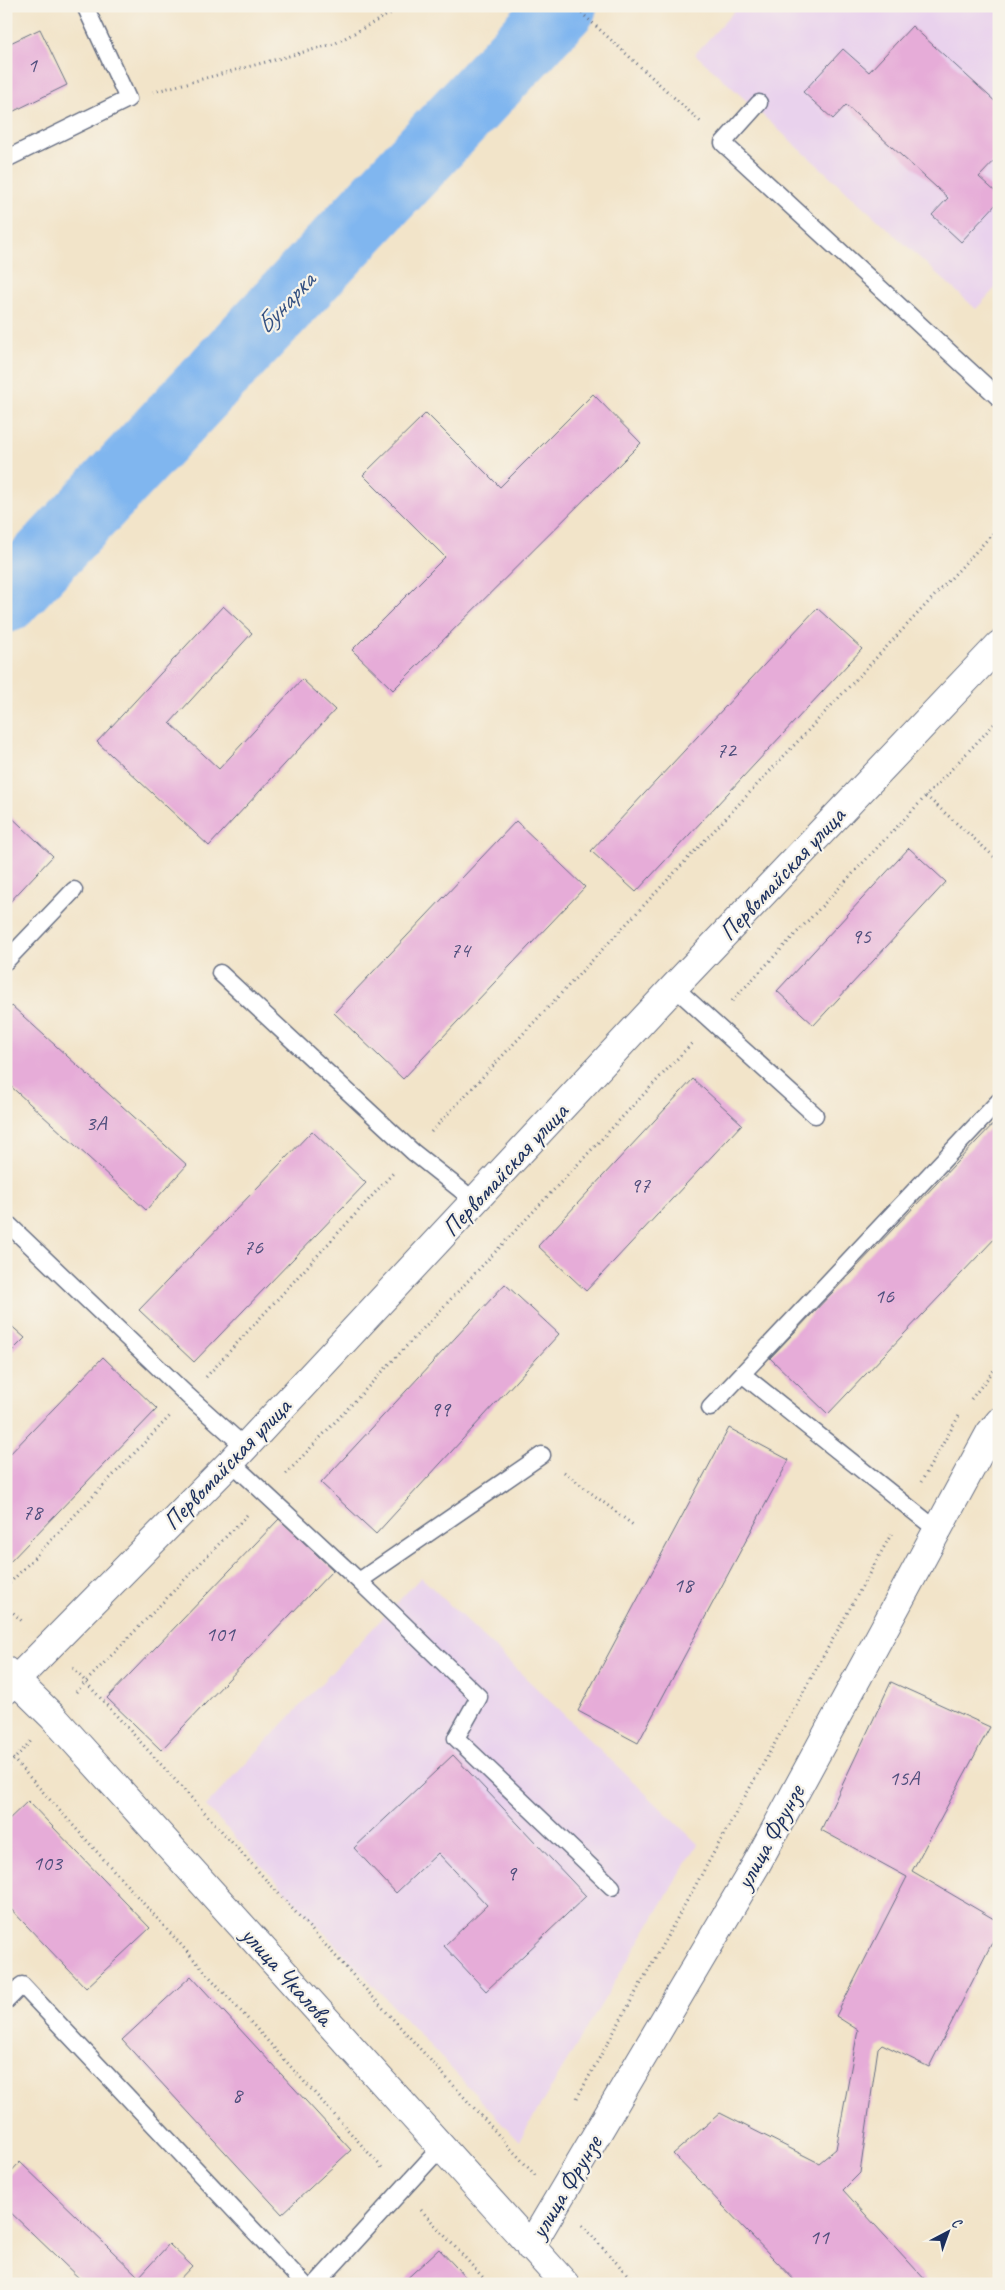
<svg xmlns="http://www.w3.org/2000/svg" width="1005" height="2290" viewBox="0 0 1005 2290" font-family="Caveat,sans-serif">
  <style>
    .built { fill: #e9d2ed }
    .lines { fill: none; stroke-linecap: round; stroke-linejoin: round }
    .river { stroke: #80b6ef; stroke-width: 68 }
    .building { fill: #e6acd8 }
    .lane-casing { stroke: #666e83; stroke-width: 19 }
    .street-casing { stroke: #666e83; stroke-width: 30 }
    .secondary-casing { stroke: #666e83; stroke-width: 30 }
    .path { stroke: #666e83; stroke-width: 3; stroke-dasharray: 1 4; stroke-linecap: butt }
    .lane { stroke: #fff; stroke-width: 16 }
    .street { stroke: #fff; stroke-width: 28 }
    .secondary { stroke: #fff; stroke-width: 28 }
    .labels { text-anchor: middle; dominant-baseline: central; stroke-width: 4.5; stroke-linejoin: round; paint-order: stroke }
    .number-label { font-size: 22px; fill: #4e4e7c }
    .street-label { font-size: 25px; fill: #1b2f5e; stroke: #f7f3e8 }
    .water-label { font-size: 26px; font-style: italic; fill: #345182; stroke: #f7f3e8 }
  </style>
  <rect width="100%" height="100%" fill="#f7f3e8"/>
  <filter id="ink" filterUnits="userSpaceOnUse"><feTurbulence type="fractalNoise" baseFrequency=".02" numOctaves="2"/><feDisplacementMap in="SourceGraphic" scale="10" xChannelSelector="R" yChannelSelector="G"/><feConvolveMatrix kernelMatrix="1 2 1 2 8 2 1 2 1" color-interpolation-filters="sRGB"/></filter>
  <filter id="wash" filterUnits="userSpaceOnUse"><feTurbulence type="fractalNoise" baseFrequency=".0096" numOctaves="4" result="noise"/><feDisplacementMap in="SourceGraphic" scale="20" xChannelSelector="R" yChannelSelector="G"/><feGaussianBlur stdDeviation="1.12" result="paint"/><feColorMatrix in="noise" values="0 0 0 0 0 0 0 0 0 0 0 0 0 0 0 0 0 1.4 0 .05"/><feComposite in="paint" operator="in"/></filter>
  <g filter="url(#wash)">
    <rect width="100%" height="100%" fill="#f2e4c9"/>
    <path class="built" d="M739 6H999V284L976 309 695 54Z
      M421 1577 698 1844 519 2141 206 1806Z"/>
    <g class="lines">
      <path class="river" d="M6 599 563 6"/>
    </g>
    <g id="blocks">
      <path class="building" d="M912 26 999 105V156L979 177 999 195V201L961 242 932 215 948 198 846 105 833 119 803 92 843 49 869 72Z
        M40 29 67 85 6 115V45Z
        M593 394 641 443 393 690 352 650 445 557 363 475 426 413 500 487Z
        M223 606 252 633 170 723 219 769 302 679 335 710 209 846 97 742Z
        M817 608 862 649 636 892 591 851Z
        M6 812 53 856 6 906Z
        M516 821 585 887 403 1079 334 1013Z
        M909 848 946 882 814 1025 777 991Z
        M12 1006 187 1165 146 1210 6 1082V1012Z
        M693 1079 742 1124 586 1291 538 1246Z
        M997 1120 999 1122V1234L828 1414 770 1358Z
        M312 1131 366 1183 194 1362 139 1310Z
        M505 1284 559 1334 376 1534 321 1483Z
        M6 1321 25 1338 6 1357Z
        M103 1357 157 1409 6 1566V1458Z
        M729 1428 789 1460 638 1743 578 1711Z
        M279 1519 333 1570 161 1750 107 1698Z
        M891 1682 990 1727 912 1871 999 1922V1929L929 2067 882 2044 878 2048 860 2173 843 2190 929 2284H798L673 2154 720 2113 819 2163 836 2149 858 2030 836 2016 907 1877 821 1830Z
        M453 1755 586 1896 486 1991 444 1946 487 1905 438 1853 396 1893 354 1848Z
        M28 1801 150 1928 86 1988 6 1904V1822Z
        M191 1976 351 2150 282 2214 122 2040Z
        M20 2162 139 2277 132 2284H85L6 2208V2177Z
        M169 2244 192 2266 175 2284H147L139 2277Z
        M439 2249 472 2284H401Z"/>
    </g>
  </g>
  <g filter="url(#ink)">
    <use href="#blocks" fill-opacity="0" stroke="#666e83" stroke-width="1"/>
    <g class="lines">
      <defs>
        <path id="lane" d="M759 103 723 143 999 398
          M6 159 128 99 85 6
          M6 961 74 890
          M220 973 413 1152 476 1202
          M674 987 815 1115
          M6 1222 188 1396 245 1447
          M710 1408 742 1374
          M231 1462 359 1581 542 1455
          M937 1530 742 1374 999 1101
          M359 1581 479 1697 456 1738 612 1887
          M6 2001 22 1985 304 2284
          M316 2284 441 2147"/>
        <path id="street" d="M6 1671 53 1717 565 2284
          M530 2247 756 1865 990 1433 999 1422"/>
        <path id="secondary" d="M6 1690 231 1462 674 987 999 645"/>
      </defs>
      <use href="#lane" class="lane-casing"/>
      <use href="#street" class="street-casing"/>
      <use href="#secondary" class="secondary-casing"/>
      <path class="path" d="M574 6 703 124
        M153 92 334 44 404 6
        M926 796 999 861
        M732 1001 999 719
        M431 1132 999 527
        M206 1377 395 1171
        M971 1399 999 1364
        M564 1472 633 1525
        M286 1474 693 1042
        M921 1482 960 1414
        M6 1587 170 1416
        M6 1606 24 1623
        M73 1668 535 2175
        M76 1692 247 1515
        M6 1751 384 2170
        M6 1768 31 1741
        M577 2098 893 1531
        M421 2210 489 2284
        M582 2225 636 2284"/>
      <use href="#lane" class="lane"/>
      <use href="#street" class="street"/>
      <use href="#secondary" class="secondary"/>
    </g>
  </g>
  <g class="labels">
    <g class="number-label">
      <text x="32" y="65">1</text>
      <text x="726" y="750">72</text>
      <text x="861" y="936">95</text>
      <text x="460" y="950">74</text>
      <text x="96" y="1123">3А</text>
      <text x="640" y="1185">97</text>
      <text x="253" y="1247">76</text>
      <text x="884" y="1296">16</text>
      <text x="440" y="1409">99</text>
      <text x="32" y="1512">78</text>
      <text x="683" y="1585">18</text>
      <text x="220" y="1634">101</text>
      <text x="904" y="1778">15А</text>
      <text x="47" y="1863">103</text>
      <text x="511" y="1873">9</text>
      <text x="237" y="2095">8</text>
      <text x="819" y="2237">11</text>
    </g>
    <g class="street-label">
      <text transform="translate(782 874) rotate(-47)">Первомайская улица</text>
      <text transform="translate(505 1170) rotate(-47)">Первомайская улица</text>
      <text transform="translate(227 1464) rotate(-46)">Первомайская улица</text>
      <text transform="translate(770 1837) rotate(-61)">улица Фрунзе</text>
      <text transform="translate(287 1976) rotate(48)">улица Чкалова</text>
      <text transform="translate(566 2187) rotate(-59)">улица Фрунзе</text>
    </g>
    <g class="water-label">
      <text transform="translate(285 303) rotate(-47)">Бунарка</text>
    </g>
  </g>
  <rect width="1005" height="2290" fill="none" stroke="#f7f3e8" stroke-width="25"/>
  <g transform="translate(948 2232) rotate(41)" stroke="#f7f3e8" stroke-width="4" paint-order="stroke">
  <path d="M0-4L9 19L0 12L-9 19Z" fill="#1b2f5e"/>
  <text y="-8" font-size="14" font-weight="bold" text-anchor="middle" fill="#1b2f5e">С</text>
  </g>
</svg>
